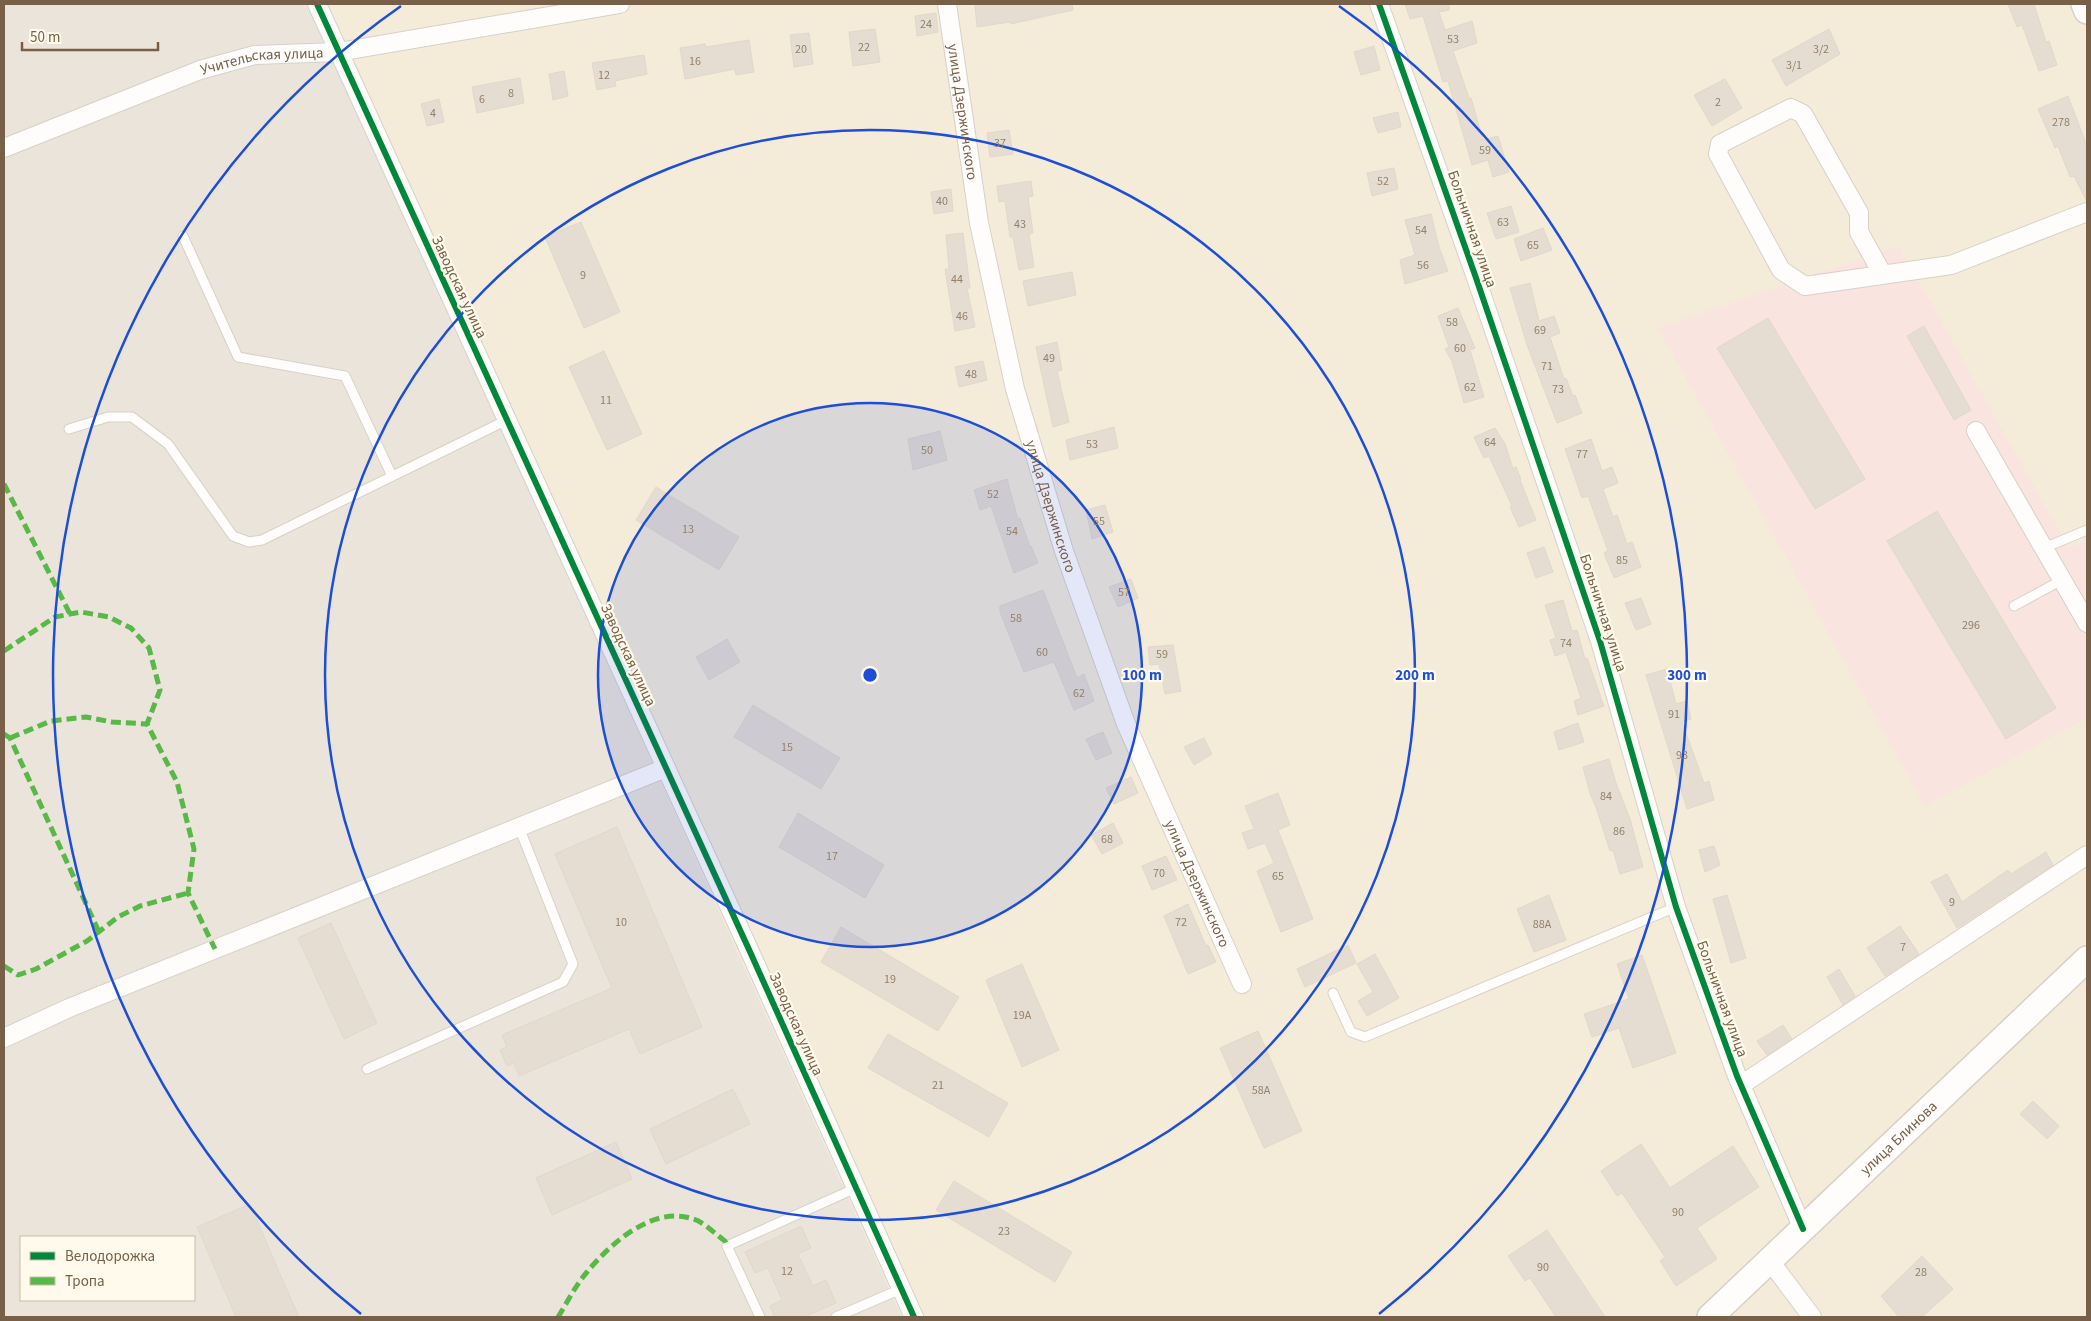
<svg xmlns="http://www.w3.org/2000/svg" width="2091" height="1321" viewBox="0 0 2091 1321" font-family="'Source Sans 3',sans-serif">
  <style>
    .residential { fill: #f4ebd9 }
    .industrial { fill: #ebe4da; fill-rule: evenodd }
    .medical { fill: #fae4df }
    .building { fill: #e5ddd1; stroke: #e1d8cb }
    .lines { fill: none; stroke-linecap: round; stroke-linejoin: round }
    .service-casing { stroke: #d7d1c8; stroke-width: 11 }
    .minor-casing { stroke: #d7d1c8; stroke-width: 20 }
    .secondary-casing { stroke: #d8d1c8; stroke-width: 28 }
    .service { stroke: #fefdfc; stroke-width: 9 }
    .minor { stroke: #fefdfc; stroke-width: 18 }
    .secondary { stroke: #fefdfc; stroke-width: 25 }
    .quiet { stroke: #58b947; stroke-width: 5; stroke-dasharray: 10 5; stroke-linecap: butt }
    .cycleway-casing { stroke: #fffaec; stroke-width: 9 }
    .cycleway { stroke: #00873e; stroke-width: 6 }
    .ring { fill: none; stroke: #1d4ed8; stroke-width: 2.5 }
    .labels { text-anchor: middle; dominant-baseline: central; stroke-width: 4.5; stroke-linejoin: round; paint-order: stroke }
    .number-label { font-size: 12px; fill: #95806c }
    .street-label { font-size: 15px; fill: #785f47; stroke: #fffaec }
    .centre { fill: #1d4ed8; stroke: #fffaec; stroke-width: 2.5 }
    .ring-label { font-size: 15px; text-anchor: middle; font-weight: bold; fill: #1d4ed8; stroke: #fffaec; stroke-width: 4.5; stroke-linejoin: round; paint-order: stroke }
  </style>
  <rect width="100%" height="100%" fill="#f8f4ea"/>
  <path class="residential" d="M311 4H2087V1317H902Z"/>
  <path class="industrial" d="M4 4H311L902 1317H4ZM21 1237H194V1300H21Z"/>
  <path class="medical" d="M1899 246 2069 548 2087 541V718L1925 806 1658 328Z"/>
  <path class="building" d="M982 4H1072L1073 10 1011 24 1010 22 977 27 975 5Z
    M1405 4H1449V10L1439 12 1445 30 1472 21 1477 43 1453 51 1469 98H1471L1483 140 1498 136 1509 172 1493 177 1488 160 1472 165 1448 81 1443 82 1423 16 1410 19Z
    M2008 4H2034L2046 42 2049 41 2057 65 2039 71 2022 25 2017 27Z
    M936 13 938 32 917 36 915 16Z
    M875 29 880 62 853 66 849 32Z
    M1829 29 1840 54 1786 86 1772 60Z
    M809 33 813 64 794 67 790 35Z
    M749 40 754 72 736 75 735 69 685 79 680 48 705 44 706 47Z
    M1374 46 1380 70 1361 75 1354 52Z
    M644 55 647 74 615 81 616 86 597 90 592 63Z
    M564 71 568 96 553 100 549 74Z
    M520 78 524 103 477 113 472 87Z
    M1725 79 1742 108 1712 126 1694 95Z
    M2068 96 2087 146V202L2074 176 2070 177 2058 146 2055 148 2038 109Z
    M439 99 444 122 427 126 421 104Z
    M1398 112 1401 127 1378 133 1373 118Z
    M1009 130 1013 154 990 157 987 133Z
    M1394 168 1398 189 1372 196 1367 173Z
    M1031 181 1033 196 1028 197 1033 233 1029 234 1034 267 1019 270 1013 237H1010L1005 201 999 202 997 186Z
    M951 189 953 211 934 214 931 192Z
    M1511 206 1519 232 1496 239 1487 213Z
    M1431 214 1439 247 1448 271 1405 284 1400 260 1415 255 1405 220Z
    M581 222 620 312 584 328 545 237Z
    M1543 228 1552 250 1521 261 1514 239Z
    M963 233 970 288H967L975 327 955 331 945 269H949L946 235Z
    M1072 272 1076 295 1028 306 1023 281Z
    M1530 283 1539 321 1554 316 1560 333 1550 337 1564 379 1566 378 1573 396 1575 395 1582 413 1557 423 1527 345 1510 288Z
    M1458 308 1475 348 1470 350 1484 397 1464 403 1452 361 1445 349 1449 347 1438 316Z
    M1768 318 1865 479 1815 509 1717 348Z
    M1924 326 1971 410 1954 420 1907 336Z
    M1057 342 1062 370 1057 371 1069 422 1053 427 1036 347Z
    M604 351 642 434 607 450 569 367Z
    M983 361 987 380 959 387 955 367Z
    M1114 427 1118 448 1070 460 1066 440Z
    M1495 428 1505 444 1513 469 1516 467 1521 479 1520 480 1536 520 1519 527 1510 507 1512 506 1489 456 1484 458 1474 437Z
    M940 431 947 460 913 470 908 439Z
    M1591 439 1602 471 1612 467 1618 483 1603 489 1613 517 1617 515 1627 544 1632 542 1641 567 1614 578 1604 553 1608 551 1588 496 1582 498 1565 449Z
    M1007 479 1018 519 1020 518 1030 547 1031 546 1038 563 1014 573 991 506 980 510 974 490Z
    M656 487 739 537 719 570 636 520Z
    M1105 505 1113 532 1092 539 1086 510Z
    M1937 511 2056 708 2006 739 1887 541Z
    M1544 547 1553 572 1536 578 1527 553Z
    M1131 579 1138 598 1118 607 1109 587Z
    M1043 590 1077 678 1084 674 1094 701 1074 710 1054 662 1024 672 1000 612V606Z
    M1641 598 1651 624 1636 630 1625 603Z
    M1563 600 1572 631 1577 630 1585 659 1587 658 1604 706 1578 715 1574 701 1581 698 1566 652 1555 656 1550 640 1556 638 1545 605Z
    M727 639 740 662 709 680 696 657Z
    M1173 645 1181 691 1165 694 1159 664 1150 665 1148 647Z
    M1667 669 1676 704 1687 701 1691 719 1682 722 1704 783 1709 781 1714 800 1687 809 1646 675Z
    M753 705 840 758 821 789 734 737Z
    M1578 723 1584 742 1559 750 1554 732Z
    M1103 732 1112 753 1096 760 1086 739Z
    M1204 738 1212 754 1194 765 1184 747Z
    M1609 759 1616 783 1630 819 1643 867 1620 874 1613 850 1610 851 1597 810 1590 793 1583 767Z
    M1131 777 1138 793 1114 804 1106 788Z
    M1278 793 1290 825 1278 830 1313 919 1281 932 1257 871 1274 863 1265 843 1248 849 1242 833 1254 829 1245 806Z
    M798 813 884 865 865 898 779 847Z
    M1113 823 1123 843 1102 854 1091 835Z
    M617 827 702 1027 640 1054 629 1029 519 1076 514 1063 507 1066 500 1050 507 1047 502 1035 612 988 555 854Z
    M1714 846 1720 865 1705 872 1699 850Z
    M2046 852 2053 865 1957 928 1931 882 1947 874 1962 902 2008 870 2011 874Z
    M1166 856 1177 880 1152 890 1142 866Z
    M1549 895 1566 940 1534 952 1517 909Z
    M1727 895 1746 958 1731 963 1713 899Z
    M1188 904 1206 946 1208 945 1216 962 1188 974 1164 916Z
    M331 923 377 1023 344 1039 298 938Z
    M1900 926 1919 954 1885 976 1867 948Z
    M841 927 959 997 938 1031 821 962Z
    M1348 945 1356 963 1305 987 1297 969Z
    M1375 954 1399 998 1367 1016 1358 1001 1373 992 1357 964Z
    M1642 955 1676 1053 1633 1068 1619 1028 1592 1037 1584 1014 1629 999 1617 964Z
    M1022 964 1059 1050 1022 1067 986 980Z
    M1839 969 1855 996 1843 1005 1827 977Z
    M1783 1025 1792 1039 1767 1055 1757 1041Z
    M1258 1031 1302 1131 1264 1148 1220 1048Z
    M888 1034 1008 1103 989 1137 868 1068Z
    M733 1089 750 1124 666 1164 650 1129Z
    M2033 1101 2059 1126 2047 1139 2020 1114Z
    M616 1142 632 1179 552 1215 536 1178Z
    M1641 1144 1670 1188 1733 1146 1759 1187 1697 1228 1717 1259 1676 1286 1660 1261 1665 1257 1622 1193 1617 1196 1601 1171Z
    M954 1181 1072 1252 1055 1282 936 1210Z
    M250 1204 283 1281 299 1317H236L197 1227Z
    M801 1226 811 1248 798 1254 813 1286 826 1280 836 1303 804 1317H775L770 1306 782 1300 768 1268 755 1273 745 1252Z
    M1547 1230 1605 1317H1556L1530 1278 1525 1281 1508 1256Z
    M1922 1256 1953 1289 1922 1317H1899L1881 1296Z"/>
  <g class="lines">
    <defs>
      <path id="service" d="M183 236 238 357 345 376 392 476
        M69 429 108 417H132L168 444 233 536 249 542 262 540 507 420
        M2044 548 2087 530
        M2014 606 2062 580
        M1333 993 1351 1032 1365 1037 1676 907
        M367 1069 563 982 573 964 519 827
        M760 1317 727 1246 856 1188
        M836 1317 901 1289"/>
      <g id="minor">
        <path d="M317 4 751 954 914 1317"/>
        <path id="s1" d="M947 4 979 223 1015 389 1064 551 1126 724 1242 984"/>
        <path d="M1379 4 1475 275 1600 641 1676 907 1737 1076 1803 1229"/>
        <path id="s2" d="M4 148 200 70 255 55 338 52 620 4"/>
        <path d="M1883 275 1859 232V213L1803 114 1791 108 1720 144 1718 154 1781 270 1805 286 1951 265 2087 212"/>
        <path d="M1976 431 2087 623"/>
        <path d="M4 1038 69 1008 666 768"/>
        <path d="M1741 1085 2087 855"/>
        <path d="M1770 1261 1812 1317"/>
      </g>
      <g id="secondary">
        <path d="M2084 4 2087 11"/>
        <path id="s3" d="M1710 1317 2087 959"/>
      </g>
    </defs>
    <use href="#service" class="service-casing"/>
    <use href="#minor" class="minor-casing"/>
    <use href="#secondary" class="secondary-casing"/>
    <use href="#service" class="service"/>
    <use href="#minor" class="minor"/>
    <use href="#secondary" class="secondary"/>
    <path class="quiet" d="M4 484 70 614
      M4 651 55 617 81 612 109 617 131 628 149 648 160 690 147 724 177 782 194 849 188 893 215 949
      M4 734 10 738 99 932
      M10 738 51 721 86 717 112 722 147 724
      M4 966 18 975 36 969 87 941 118 917 140 906 188 893
      M558 1317C567 1303 575 1286 587 1272 610 1244 653 1205 693 1219 704 1222 715 1234 725 1241L727 1246"/>
    <defs>
      <path id="cycleway" d="M317 4 751 954 914 1317
        M1379 4 1475 275 1600 641 1676 907 1737 1076 1803 1229"/>
    </defs>
    <use href="#cycleway" class="cycleway-casing"/>
    <use href="#cycleway" class="cycleway"/>
  </g>
  <circle cx="870" cy="675" r="272" fill="#1d4ed8" fill-opacity=".12"/>
  <g class="ring">
    <circle cx="870" cy="675" r="272"/>
    <circle cx="870" cy="675" r="545"/>
    <path d="M361 1314A817 817 0 0 1 401 6M1339 6A817 817 0 0 1 1379 1314"/>
  </g>
  <g class="labels">
    <g class="number-label">
      <text x="926" y="24">24</text>
      <text x="1453" y="39">53</text>
      <text x="864" y="47">22</text>
      <text x="801" y="49">20</text>
      <text x="1821" y="49">3/2</text>
      <text x="695" y="61">16</text>
      <text x="1794" y="65">3/1</text>
      <text x="604" y="75">12</text>
      <text x="511" y="93">8</text>
      <text x="482" y="99">6</text>
      <text x="1718" y="102">2</text>
      <text x="433" y="113">4</text>
      <text x="2061" y="122">278</text>
      <text x="1000" y="143">37</text>
      <text x="1485" y="150">59</text>
      <text x="1383" y="181">52</text>
      <text x="942" y="201">40</text>
      <text x="1503" y="222">63</text>
      <text x="1020" y="224">43</text>
      <text x="1421" y="230">54</text>
      <text x="1533" y="245">65</text>
      <text x="1423" y="265">56</text>
      <text x="583" y="275">9</text>
      <text x="957" y="279">44</text>
      <text x="962" y="316">46</text>
      <text x="1452" y="322">58</text>
      <text x="1540" y="330">69</text>
      <text x="1460" y="348">60</text>
      <text x="1049" y="358">49</text>
      <text x="1547" y="366">71</text>
      <text x="971" y="374">48</text>
      <text x="1470" y="387">62</text>
      <text x="1558" y="389">73</text>
      <text x="606" y="400">11</text>
      <text x="1490" y="442">64</text>
      <text x="1092" y="444">53</text>
      <text x="927" y="450">50</text>
      <text x="1582" y="454">77</text>
      <text x="993" y="494">52</text>
      <text x="1099" y="521">55</text>
      <text x="688" y="529">13</text>
      <text x="1012" y="531">54</text>
      <text x="1622" y="560">85</text>
      <text x="1124" y="592">57</text>
      <text x="1016" y="618">58</text>
      <text x="1971" y="625">296</text>
      <text x="1566" y="643">74</text>
      <text x="1042" y="652">60</text>
      <text x="1162" y="654">59</text>
      <text x="1079" y="693">62</text>
      <text x="1674" y="714">91</text>
      <text x="787" y="747">15</text>
      <text x="1682" y="755">93</text>
      <text x="1606" y="796">84</text>
      <text x="1619" y="831">86</text>
      <text x="1107" y="839">68</text>
      <text x="832" y="856">17</text>
      <text x="1159" y="873">70</text>
      <text x="1278" y="876">65</text>
      <text x="1952" y="902">9</text>
      <text x="621" y="922">10</text>
      <text x="1181" y="922">72</text>
      <text x="1542" y="924">88А</text>
      <text x="1903" y="947">7</text>
      <text x="890" y="979">19</text>
      <text x="1022" y="1015">19А</text>
      <text x="938" y="1085">21</text>
      <text x="1261" y="1090">58А</text>
      <text x="1678" y="1212">90</text>
      <text x="1004" y="1231">23</text>
      <text x="1543" y="1267">90</text>
      <text x="787" y="1271">12</text>
      <text x="1921" y="1272">28</text>
    </g>
    <g class="street-label">
      <text stroke="none"><textPath href="#s2" startOffset="274">Учительская улица</textPath></text>
      <text stroke="none"><textPath href="#s1" startOffset="109">улица Дзержинского</textPath></text>
      <text transform="translate(1472 229) rotate(71)">Больничная улица</text>
      <text transform="translate(459 287) rotate(65)">Заводская улица</text>
      <text stroke="none"><textPath href="#s1" startOffset="514">улица Дзержинского</textPath></text>
      <text transform="translate(1603 613) rotate(72)">Больничная улица</text>
      <text transform="translate(628 655) rotate(65)">Заводская улица</text>
      <text stroke="none"><textPath href="#s1" startOffset="919">улица Дзержинского</textPath></text>
      <text transform="translate(1722 999) rotate(70)">Больничная улица</text>
      <text transform="translate(796 1024) rotate(66)">Заводская улица</text>
      <text stroke="none"><textPath href="#s3" startOffset="260">улица Блинова</textPath></text>
    </g>
  </g>
  <circle cx="870" cy="675" r="8" class="centre"/>
  <g class="ring-label">
    <text x="1142" y="680">100 m</text>
    <text x="1415" y="680">200 m</text>
    <text x="1687" y="680">300 m</text>
  </g>
  <rect width="2091" height="1321" fill="none" stroke="#785f47" stroke-width="10"/>
  <rect x="20" y="1236" width="175" height="65" fill="#fffaec" stroke="#c9bcaa"/>
  <rect x="30" y="1252" width="25" height="8" fill="#00873e" stroke="#c9bcaa"/>
  <text x="65" y="1261" font-size="15" fill="#785f47">Велодорожка</text>
  <rect x="30" y="1277" width="25" height="8" fill="#58b947" stroke="#c9bcaa"/>
  <text x="65" y="1286" font-size="15" fill="#785f47">Тропа</text>
  <path d="M22 42v8h136v-8" fill="none" stroke="#785f47" stroke-width="2.5"/>
  <text x="30" y="42" font-size="15" fill="#785f47" stroke="#fffaec" stroke-width="4" paint-order="stroke">50 m</text>
</svg>
